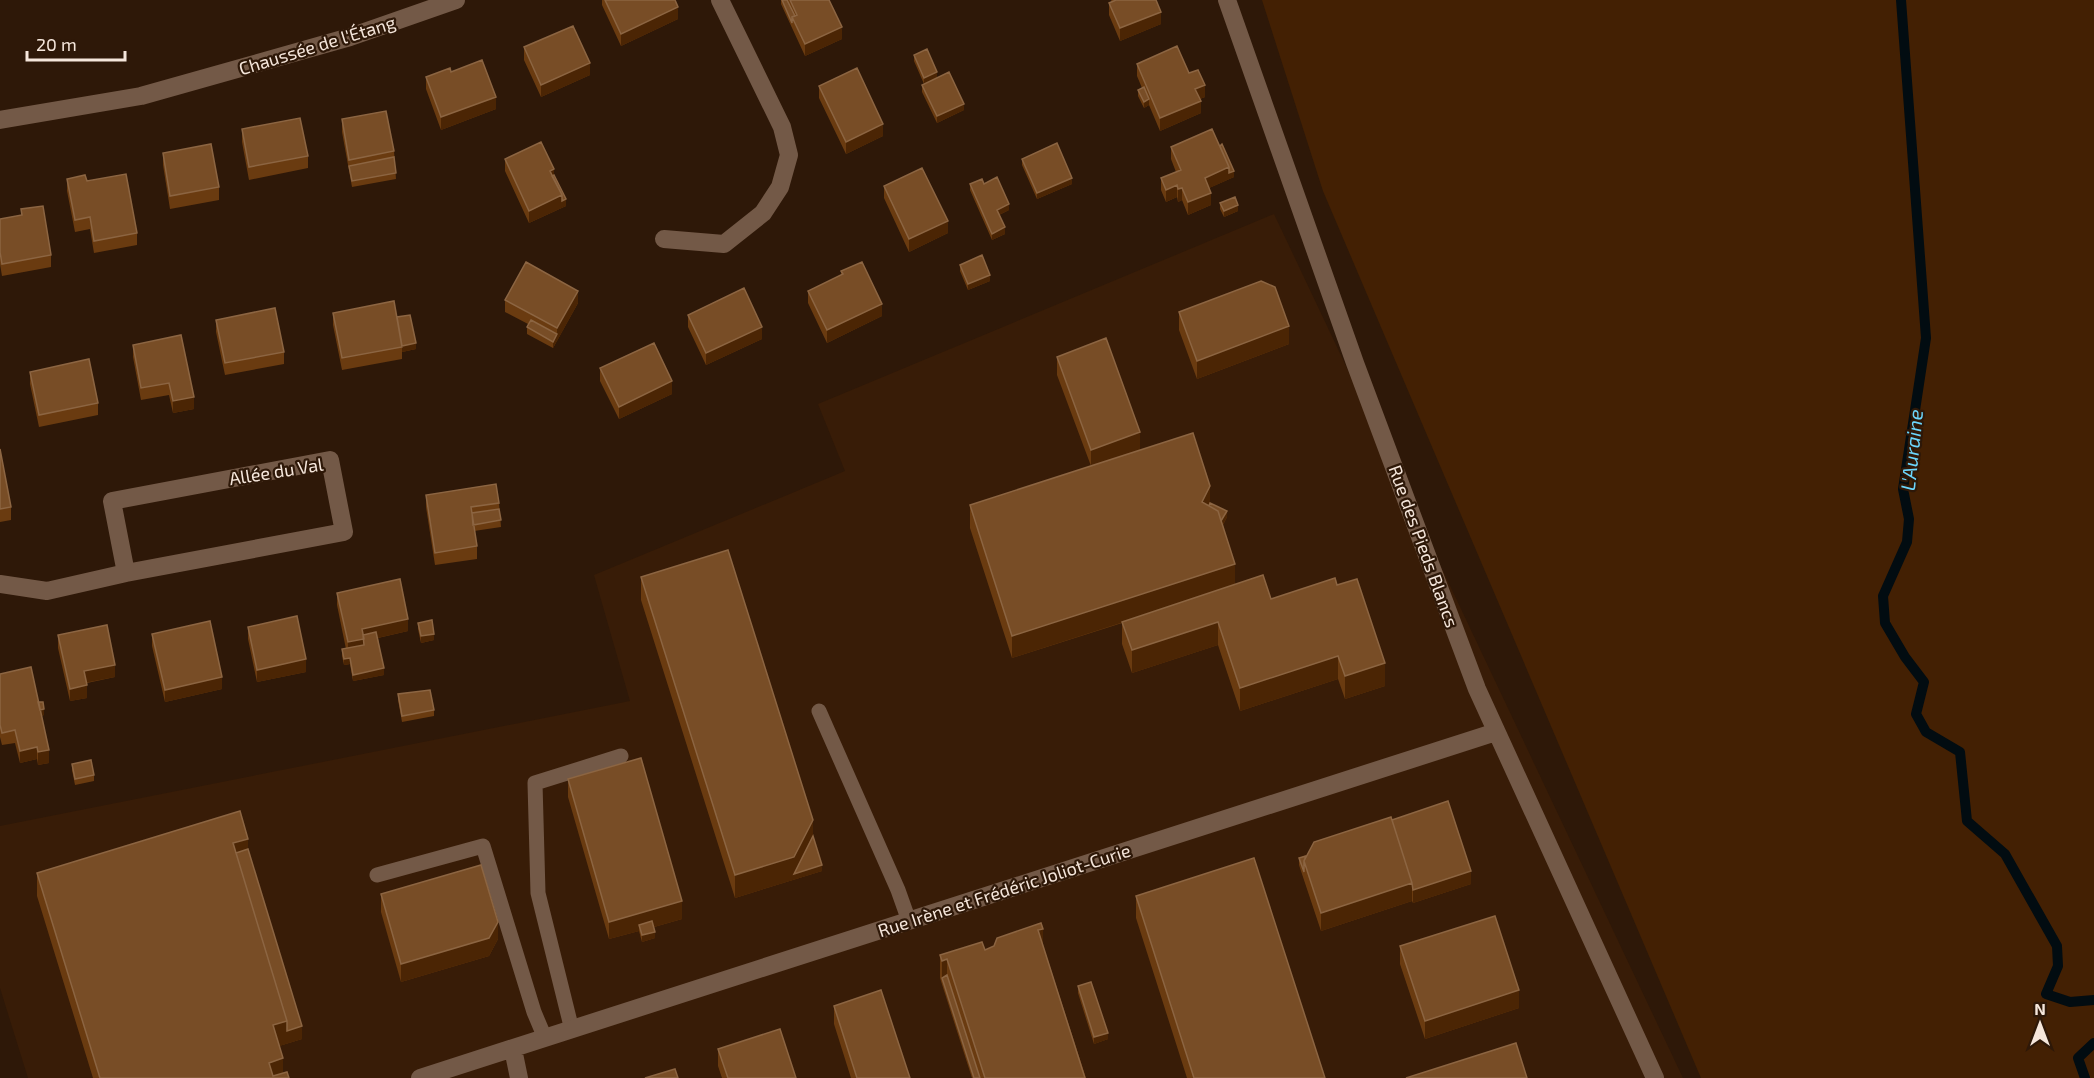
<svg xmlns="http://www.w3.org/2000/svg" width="2094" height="1078" viewBox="0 0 2094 1078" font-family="'Exo 2',sans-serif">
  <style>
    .built { fill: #381c07 }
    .green { fill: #432003 }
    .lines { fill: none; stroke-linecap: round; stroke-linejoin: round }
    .stream { stroke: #020c11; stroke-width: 10 }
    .service { stroke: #735947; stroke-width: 15 }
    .minor { stroke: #735947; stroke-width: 18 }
    .wall { fill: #6a3b10 }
    .shaded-wall { fill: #4b2504 }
    .building { fill: #784d26; stroke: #8c6542; stroke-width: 1.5 }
    .labels { text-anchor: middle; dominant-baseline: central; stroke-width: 4.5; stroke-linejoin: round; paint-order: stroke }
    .street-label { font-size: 18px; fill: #f5e6db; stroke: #2e1808 }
    .water-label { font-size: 20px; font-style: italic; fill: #6cd6fc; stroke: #2e1808 }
  </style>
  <rect width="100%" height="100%" fill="#2e1808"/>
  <path class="built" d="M1274 214 1683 1078H28L0 988V826L630 701 594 575 845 471 818 404Z"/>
  <path class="green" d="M1262 0H2094V1078H1701L1323 191Z"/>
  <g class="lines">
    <path class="stream" d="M1901 0 1926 338 1903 489 1909 519 1907 542 1883 596 1885 623 1905 657 1924 682 1916 714 1926 732 1960 752 1967 821 2005 854 2057 946 2058 966 2046 994 2070 1002 2094 1000
      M2085 1078 2078 1058 2094 1043"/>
    <path class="service" d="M819 711 898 890 909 921
      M377 875 483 846 534 1012 545 1038
      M572 1030 538 893 535 783 621 756"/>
    <path class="minor" d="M1227 0 1355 363 1477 689 1655 1078
      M0 120 141 96 350 37 456 0
      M664 239 724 244 763 213 780 187 789 155 782 127 720 0
      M0 584 47 591 126 573 344 532 330 460 112 501 126 573
      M513 1049 519 1078
      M420 1078 1496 732"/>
  </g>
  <path class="wall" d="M602 0H675L678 19 621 46 602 5Z
    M781 0H829L842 39 805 56 781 4Z
    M1111 0H1156L1161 24 1120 41 1109 15V3L1112 2Z
    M524 47 590 75 541 97 524 60Z
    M914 55 937 78 964 110 937 123 922 92V85L924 84 914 61Z
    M1137 64 1189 73 1205 97 1200 99 1201 113 1160 131 1149 105 1144 108 1138 96V90L1142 88 1137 76Z
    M451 72 496 109 441 130 426 89V77Z
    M819 86 883 136 846 154 819 98Z
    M342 119 394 151 396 179 352 187 342 132Z
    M242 129 308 156V168L249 180 242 142Z
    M1171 147 1234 177 1209 188 1211 205 1188 215 1182 200 1178 202 1177 197 1166 202 1161 190V178L1176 172 1171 159Z
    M163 153 219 187V200L170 209 163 165Z
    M505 159 554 175 566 206 529 223 505 171Z
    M1022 159 1072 184 1037 199 1022 165Z
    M67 179 87 181 137 233V245L94 253 90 229 75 232 67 191Z
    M970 184H984L1009 210 999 215 1005 234 992 240 970 190Z
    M884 186 948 233 909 252 884 198Z
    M1220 203 1238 211 1224 217 1220 209Z
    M21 209 51 255V267L2 276 0 264V219L21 216Z
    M960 265 990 281 968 290 960 271Z
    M841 271 882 316 827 343 808 303V291L841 275Z
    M505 300 578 303 553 348 527 334V327L528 324 505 312Z
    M1179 312 1289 344 1197 379 1179 330Z
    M333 313 397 317 416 349 402 352V359L342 370 333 325Z
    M688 315 762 339 706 365 688 327Z
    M216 320 284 352V364L225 375 216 332Z
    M133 345 194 409 173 413 169 395 141 400 133 357Z
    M1057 357 1140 450 1121 457 1210 503 1227 517 1223 525 1235 584 1271 599 1337 585 1385 686 1345 699 1338 679 1240 711 1218 645 1132 673 1122 644V623L1012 658 970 528V505L1091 466 1057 375Z
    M600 368 672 394 619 419 600 381Z
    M30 372 98 403V415L39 427 30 384Z
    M0 449 11 507V520L0 522Z
    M426 495 499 503 501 527 474 531 477 546V559L435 565 426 507Z
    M641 577 813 836 822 871 735 898 641 600Z
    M337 593 408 631 378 638 384 675 353 681 350 664 344 665 342 656V649H346L337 605Z
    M418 623 434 640 421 643 418 629Z
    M248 627 306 672 257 682 248 639Z
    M152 634 222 689 165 702 152 646Z
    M58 635 115 677 87 683V698L70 701 58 648Z
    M0 674 38 702 44 715 41 716 49 763 38 765 37 759 20 763 15 743 2 745 0 737Z
    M398 694 434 710V716L402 722 398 700Z
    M72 764 94 775V781L75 785 72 770Z
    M568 779 682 919 654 927 655 938 642 942 639 931 609 939 568 797Z
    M1392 820 1471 884 1413 903 1412 901 1321 931 1299 865V858Z
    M248 849 302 1039 279 1046 283 1073 289 1078H93L37 896V873Z
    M381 894 498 939 489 956 401 982 381 912Z
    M1136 896 1325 1078H1187L1136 918Z
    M1043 945 1086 1078H972L940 978V955L985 950Z
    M1400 946 1519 1008 1425 1039 1400 964Z
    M1078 986 1108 1039 1094 1044 1078 993Z
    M834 1006 910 1078H851L834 1024Z
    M718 1049 796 1078H722L718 1066Z"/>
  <path class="shaded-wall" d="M678 7V19L621 46V34Z
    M1161 12V24L1120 41V28Z
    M842 27V39L805 56V44Z
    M590 63V75L541 97V85Z
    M937 72V78L924 84V78Z
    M1205 85V97L1195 101V89Z
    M496 97V109L441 130V117Z
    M1149 99V105L1144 108V102Z
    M1201 101V113L1160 131V118Z
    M964 104V110L937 123V116Z
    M883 124V136L846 154V142Z
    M1229 167 1234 171V177L1205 190V178Z
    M554 169V181L550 171Z
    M1072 178V184L1037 199V193Z
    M1177 185V197L1166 202V190Z
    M1182 188V200L1178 202V189Z
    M1211 193V205L1188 215V202Z
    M562 195 566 199V206L529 223V211Z
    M1009 204V210L997 216V210Z
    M1238 205V211L1224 217V211Z
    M948 221V233L909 252V239Z
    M1005 227V234L992 240V234Z
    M990 275V281L968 290V284Z
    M578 291V303L557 341V328Z
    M882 304V316L827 343V330Z
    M1289 326V344L1197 379V361Z
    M762 327V339L706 365V353Z
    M557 334V341L553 348V342Z
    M416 343V349L402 352V347L401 346Z
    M672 381V394L619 419V407Z
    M194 397V409L173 413V401Z
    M1140 432V450L1091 468V450Z
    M1210 486V509L1202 502Z
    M1227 511V517L1218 534V527Z
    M1235 564V586L1012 658V636Z
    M408 619V631L364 641V651L348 655V642L362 629Z
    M1218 622V645L1132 673V650Z
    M434 634V640L421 643V636Z
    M1338 656V679L1240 711V688Z
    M350 658V664L344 665V659Z
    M306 659V672L257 682V670Z
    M1385 663V686L1345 699V676Z
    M115 665V677L84 683V671Z
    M384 668V675L353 681V675Z
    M222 677V689L165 702V690Z
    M87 685V698L70 701V689Z
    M44 709V715L39 717V710Z
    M37 747V759L20 763V751Z
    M49 750V763L38 765V752Z
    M813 820V842L822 865V871L735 898V875Z
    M248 839V861L237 865 233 843Z
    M1471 871V884L1413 903V890Z
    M1412 883V901L1321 931V913Z
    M682 901V919L640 931 639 925V931L609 939V922Z
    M498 922V939L489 956 401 982V964Z
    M1043 929V951L1038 930Z
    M655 932V938L642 942V935Z
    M947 959V982L942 978V961Z
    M1519 990V1008L1425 1039V1021Z
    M287 1021 302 1026V1039L273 1048V1025Z
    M1108 1033V1039L1094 1044V1037Z
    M283 1058V1078H269V1063Z"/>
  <path class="building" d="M605 0H675L678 7 621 34Z
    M782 0H787L795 16 792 17V23Z
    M790 0H829L842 27 805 44 792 17 797 15Z
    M1116 0H1156L1161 12 1120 28 1109 3Z
    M573 26 590 63 541 85 524 47Z
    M1177 46 1189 73 1198 70 1205 85 1195 89 1201 101 1160 118 1137 64Z
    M927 49 937 72 924 78 914 55Z
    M482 60 496 97 441 117 426 77 450 68 451 72Z
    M857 68 883 124 846 142 819 86Z
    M949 72 964 104 937 116 922 85Z
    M1144 87 1149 99 1144 102 1138 90Z
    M386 111 394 151 349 160 342 119Z
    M300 118 308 156 249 167 242 129Z
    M1212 129 1229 167 1205 178 1211 193 1188 202 1182 188 1178 189 1177 185 1166 190 1161 178 1181 170 1171 147Z
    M541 142 554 169 550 171 562 195 529 211 505 159Z
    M1057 143 1072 178 1037 193 1022 159Z
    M211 144 219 187 170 196 163 153Z
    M1222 144 1234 171 1229 173V167L1220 146Z
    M394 157 396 173 352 181 349 166Z
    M922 168 948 221 909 239 884 186Z
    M126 174 137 233 94 241 90 217 75 220 67 179 85 175 87 181Z
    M554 175 566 199 562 201V195L552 176Z
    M997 177 1009 204 997 210 1005 227 992 234 970 184 982 179 984 184Z
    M1235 197 1238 205 1224 211 1220 203Z
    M43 206 51 255 2 264 0 252V219L22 215 21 209Z
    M982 255 990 275 968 284 960 265Z
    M526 262 578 291 557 328 505 300Z
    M862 262 882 304 827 330 808 291 843 274 841 271Z
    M1261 281 1275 287 1289 326 1197 361 1179 312Z
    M744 288 762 327 706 353 688 315Z
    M394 301 402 347 342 358 333 313Z
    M275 308 284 352 225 363 216 320Z
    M410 315 416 343 402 346 397 317Z
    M531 320 557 334 553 342 527 327Z
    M181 335 194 397 173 401 169 383 141 388 133 345Z
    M1106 338 1140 432 1091 450 1057 357Z
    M654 343 672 381 619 407 600 368Z
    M89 359 98 403 39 415 30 372Z
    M1193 433 1210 486 1202 502 1218 511 1235 564 1012 636 970 505Z
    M0 449 11 507 0 509Z
    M496 484 499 503 471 507 477 546 435 553 426 495Z
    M1210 503 1227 511 1221 521 1218 511 1209 506Z
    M499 509 501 520 473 525 472 513Z
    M728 550 813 820 794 857 735 875 641 577Z
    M1263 575 1271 599 1335 578 1337 585 1357 579 1385 663 1345 676 1338 656 1240 688 1218 622 1132 650 1122 622Z
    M400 579 408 619 362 629 364 639 348 642 337 593Z
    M297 616 306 659 257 670 248 627Z
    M432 620 434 634 421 636 418 623Z
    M210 621 222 677 165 690 152 634Z
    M107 625 115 665 84 671 87 685 70 689 58 635Z
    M376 632 384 668 353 675 350 658 344 659 342 649 364 645 363 635Z
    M31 667 49 750 38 752 37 747 20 751 15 730 2 733 0 725V674Z
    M430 690 434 710 402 716 398 694Z
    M38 702H43L44 709 40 710Z
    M641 758 682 901 609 922 568 779Z
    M91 760 94 775 75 779 72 764Z
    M1448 801 1471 871 1413 890 1412 883 1392 820Z
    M240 811 248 839 233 843 287 1021 273 1025 283 1058 269 1063 273 1076 287 1072 289 1078H100L37 873Z
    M1391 817 1412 883 1321 913 1304 861 1314 842Z
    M813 836 822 865 794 874Z
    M248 849 302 1026 287 1031V1021L236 853Z
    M1306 856 1304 861V872L1299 858Z
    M1254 858 1325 1078H1194L1136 896Z
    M481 865 498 922 489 938 401 964 381 894Z
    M1495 916 1519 990 1425 1021 1400 946Z
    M652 921 655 932 642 935 639 925Z
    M1041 923 1043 929 1038 930 1085 1078H985L947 959 942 961 940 955 982 942 985 950 994 946 997 938Z
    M947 975 980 1078H974L942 978Z
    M1091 982 1108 1033 1094 1037 1078 986Z
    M881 990 910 1078H857L834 1006Z
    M780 1029 796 1078H728L718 1049Z
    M1516 1043 1527 1078H1406Z
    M675 1069 678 1078H645Z"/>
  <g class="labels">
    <g class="street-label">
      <text transform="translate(317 45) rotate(-17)">Chaussée de l'Étang</text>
      <text transform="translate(276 471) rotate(-9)">Allée du Val</text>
      <text transform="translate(1424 546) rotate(70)">Rue des Pieds Blancs</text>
      <text transform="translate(1004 890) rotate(-18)">Rue Irène et Frédéric Joliot-Curie</text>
    </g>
    <g class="water-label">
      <text transform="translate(1911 450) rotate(-84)">L'Auraine</text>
    </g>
  </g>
  <g transform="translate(2040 1024)" stroke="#2e1808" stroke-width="4.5" paint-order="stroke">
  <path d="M0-4.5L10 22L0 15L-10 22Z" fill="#f5e6db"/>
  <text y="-9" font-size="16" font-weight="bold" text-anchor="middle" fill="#f5e6db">N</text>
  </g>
  <path d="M27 51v9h98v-9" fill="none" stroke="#f5e6db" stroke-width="3"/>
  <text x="36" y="51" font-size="18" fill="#f5e6db" stroke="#2e1808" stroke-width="4.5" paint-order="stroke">20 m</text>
</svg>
